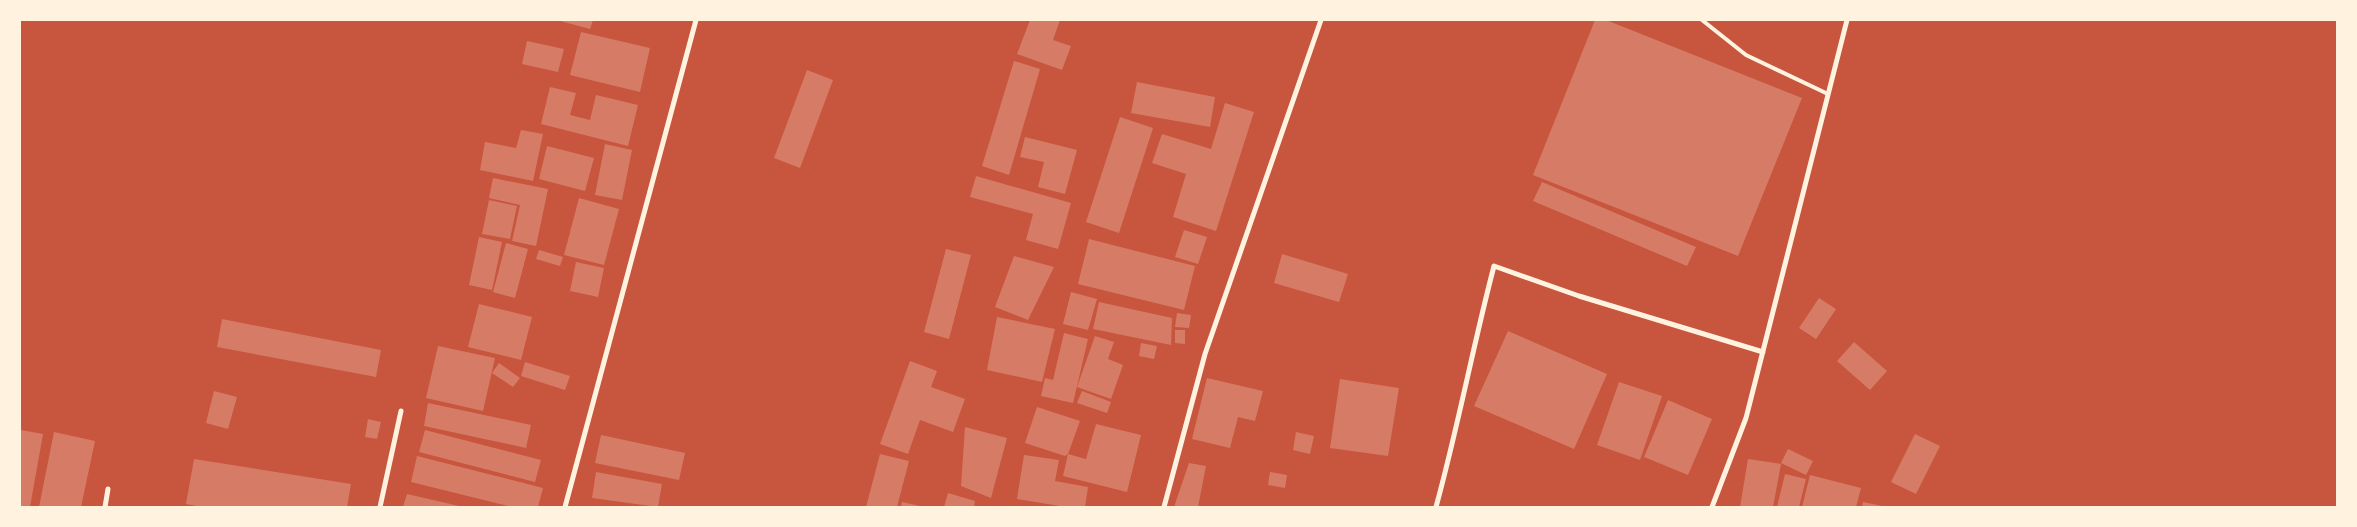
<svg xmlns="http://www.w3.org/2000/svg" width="2357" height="527" viewBox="0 0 2357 527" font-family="Inter,sans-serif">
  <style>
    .building { fill: #d67c66 }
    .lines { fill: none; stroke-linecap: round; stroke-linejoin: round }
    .service { stroke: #fff3e0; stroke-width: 4 }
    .minor { stroke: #fff3e0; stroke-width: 5 }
  </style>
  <rect width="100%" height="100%" fill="#c8553d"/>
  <path class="building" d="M557 20H593L590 29Z
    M1030 20H1060L1053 40 1071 46 1062 70 1017 54Z
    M1595 20H1606L1802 98 1738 256 1533 175Z
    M581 32 650 48 640 92 570 75Z
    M527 41 564 49 558 72 522 64Z
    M1014 61 1040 69 1009 175 982 166Z
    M807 70 833 80 800 168 774 158Z
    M1137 82 1215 97 1210 127 1131 113Z
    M550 87 576 93 570 115 590 120 596 95 638 105 628 146 541 124Z
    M1225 103 1254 112 1216 231 1173 217 1186 174 1152 163 1162 134 1211 149Z
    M1120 117 1153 128 1119 233 1086 222Z
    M521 130 543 134 533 181 480 170 485 142 516 148Z
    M1025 137 1077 150 1065 194 1038 187 1044 162 1020 157Z
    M605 144 632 150 622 200 595 195Z
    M547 146 594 158 585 191 539 179Z
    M976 176 1071 203 1058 249 1026 240 1033 214 970 197Z
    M493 178 548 189 536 246 512 241 520 205 489 198Z
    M1542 182 1696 247 1687 266 1533 201Z
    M579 198 619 209 604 265 564 255Z
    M489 200 517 206 510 239 482 234Z
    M1184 230 1207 237 1198 264 1175 257Z
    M479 237 502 242 492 290 469 285Z
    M1089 239 1195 266 1184 310 1078 284Z
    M506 243 528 249 515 298 493 292Z
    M946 249 971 255 949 339 924 332Z
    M539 250 563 257 560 266 536 259Z
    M1282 254 1348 274 1339 302 1274 283Z
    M1014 256 1054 267 1028 320 995 307Z
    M576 262 604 268 598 297 570 291Z
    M1071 292 1097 299 1088 330 1063 324Z
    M1819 298 1836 309 1816 339 1799 328Z
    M1099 302 1172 318 1171 345 1093 329Z
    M479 304 532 317 521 360 468 347Z
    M1177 313 1191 315 1189 328 1175 327Z
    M997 317 1055 329 1042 382 987 370Z
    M222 319 381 350 376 377 217 347Z
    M1175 330H1185V344L1175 343Z
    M1508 331 1607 374 1574 449 1474 406Z
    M1064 333 1088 339 1073 403 1041 396 1045 378 1053 380Z
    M1095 336 1114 342 1108 359 1123 365 1111 399 1077 387Z
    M1854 342 1887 371 1870 390 1837 361Z
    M1141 343 1157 346 1154 359 1139 356Z
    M438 346 495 358 483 411 426 398Z
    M910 361 937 371 931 387 965 399 953 432 920 420 908 454 880 444Z
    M525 362 570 376 565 390 521 376Z
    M499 363 520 378 513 387 492 373Z
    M1207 378 1263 391 1255 421 1238 417 1230 448 1192 439Z
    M1340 379 1399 388 1388 456 1330 448Z
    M1619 382 1662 396 1640 460 1597 445Z
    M214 391 237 397 228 429 206 423Z
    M1082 391 1111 402 1107 413 1077 403Z
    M1668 400 1712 419 1688 475 1644 457Z
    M428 403 531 425 526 448 424 426Z
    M1037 407 1080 421 1068 454 1086 459 1096 424 1141 435 1127 492 1063 476 1068 454 1065 456 1025 443Z
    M368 419 381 422 377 439 365 437Z
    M965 427 1007 438 991 498 961 486Z
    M21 430 43 434 30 507H20Z
    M425 430 541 460 535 482 419 452Z
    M54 432 95 441 81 507H39Z
    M1296 432 1314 436 1310 454 1293 450Z
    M1915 434 1940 446 1916 494 1891 482Z
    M601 435 685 453 679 480 595 463Z
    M1788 449 1813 461 1806 475 1781 463Z
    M880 454 909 461 897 507H866Z
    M1024 455 1059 460 1055 481 1088 487 1085 507H1066L1017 499Z
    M417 456 543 488 538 507H512L411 482Z
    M194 459 351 484 347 507H202L186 504Z
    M1748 459 1781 464 1773 507H1740Z
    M1189 463 1206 466 1198 507H1174Z
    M596 472 662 484 658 507 592 498Z
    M1270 472 1287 475 1285 488 1268 485Z
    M1785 474 1806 479 1799 507H1777Z
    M1810 475 1861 488 1856 507H1802Z
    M948 493 975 501 974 507H944Z
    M407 494 459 506V507H403Z
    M902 502 920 506V507H901Z
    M1863 502 1882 506V507H1862Z"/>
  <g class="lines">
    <path class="service" d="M1702 20 1746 55 1828 94"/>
    <path class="minor" d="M105 507 108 489
      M380 507 401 411
      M565 507 696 20
      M1164 507 1205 354 1321 20
      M1436 507C1458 427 1473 346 1494 266L1579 296 1763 352
      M1712 507 1746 418 1847 20"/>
  </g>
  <rect width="2357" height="527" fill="none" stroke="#fff3e0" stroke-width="42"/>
</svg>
